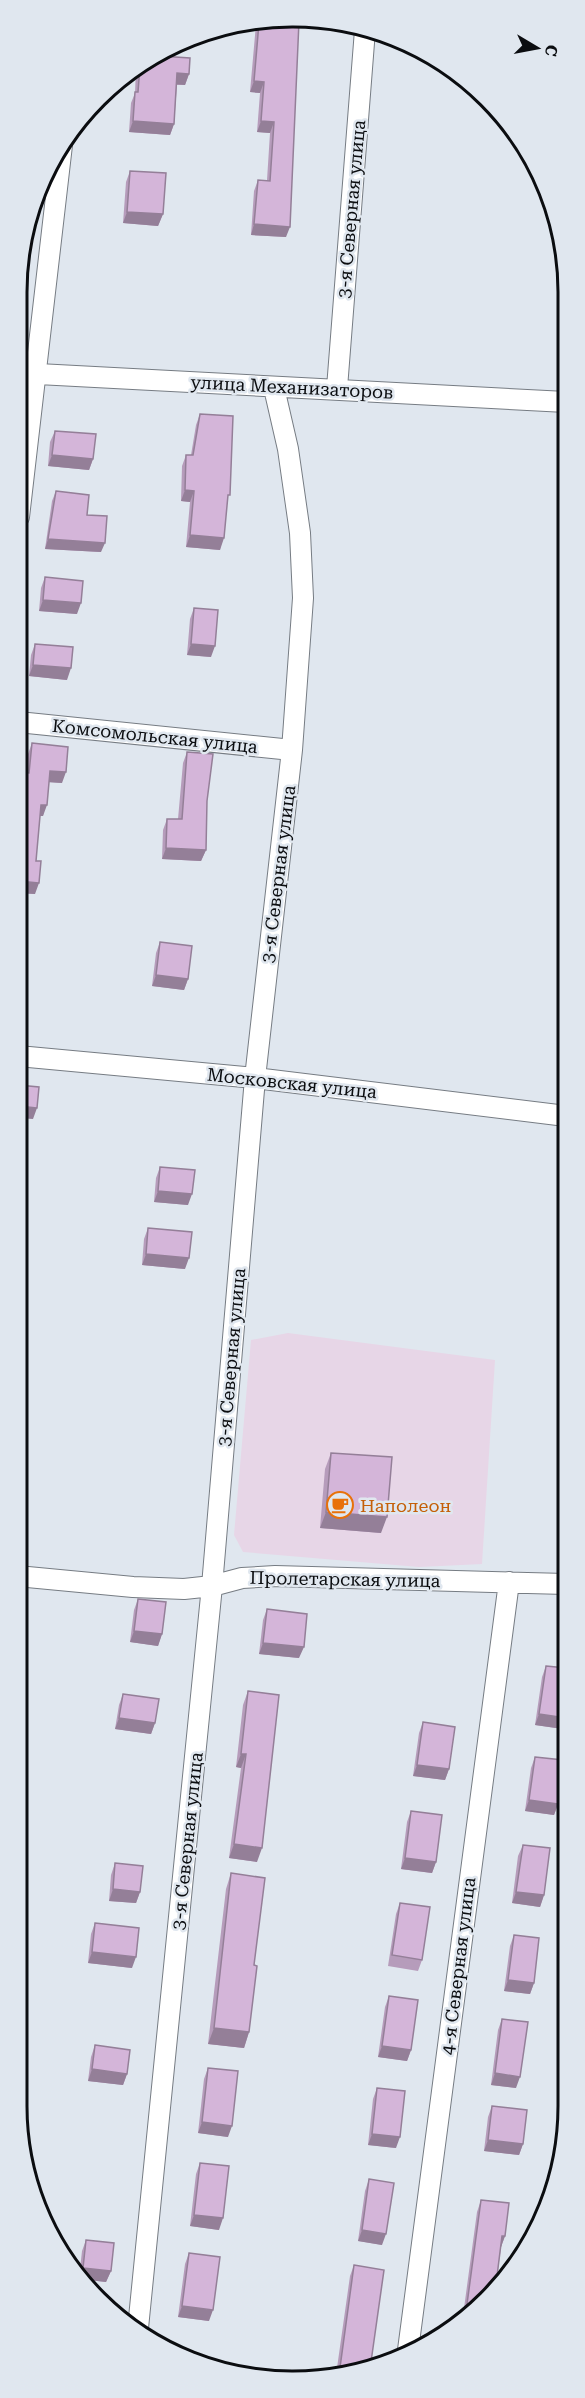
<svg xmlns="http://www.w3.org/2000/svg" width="585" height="2398" viewBox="0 0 585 2398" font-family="'Roboto Serif',serif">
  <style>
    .commercial { fill: #e7d6e7 }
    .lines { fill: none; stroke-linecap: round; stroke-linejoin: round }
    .street-casing { stroke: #767c83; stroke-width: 22 }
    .street { stroke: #fff; stroke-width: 20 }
    .wall { fill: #b69cbb }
    .shaded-wall { fill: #947f98 }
    .building { fill: #d4b5d9; stroke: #947f98; stroke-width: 1.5 }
    .labels { text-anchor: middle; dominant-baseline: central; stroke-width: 5; stroke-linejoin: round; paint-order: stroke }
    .street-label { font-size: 18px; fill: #0b0d10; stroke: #e0e7ef }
    .food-label { font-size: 18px; fill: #c56008; stroke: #e0e7ef; text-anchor: start }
    .rim { fill: none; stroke: #0b0d10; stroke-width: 3 }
  </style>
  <rect width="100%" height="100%" fill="#e0e7ef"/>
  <path class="commercial" d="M288 1333 495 1360 482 1564 419 1567 243 1552 234 1535 251 1340Z"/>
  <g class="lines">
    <defs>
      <path id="street" d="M19 373 566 402
        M337 388 365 30
        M19 517 62 145
        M18 722 292 750
        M18 1056 255 1078 566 1116
        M17 1576 133 1587 184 1589 212 1586 242 1578 275 1576 566 1584
        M138 2328 212 1586 255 1078 292 750 303 598 300 533 288 449 274 388
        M408 2350 509 1582"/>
    </defs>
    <use href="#street" class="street-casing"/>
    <use href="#street" class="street"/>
  </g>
  <path class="wall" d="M299 21 286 237 251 235 254 191 258 180H267L270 133 257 132 260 93 250 92 256 24Z
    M160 56 189 74 185 85H177L174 124 170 135 129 132 131 103 135 93 136 68Z
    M130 171 163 214 158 226 123 223 126 182Z
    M200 414 227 502 220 550 186 547 190 502 181 501 182 466 186 455H191L196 425Z
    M55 431 93 459 89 470 48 466 50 442Z
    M56 491 87 515 101 552 45 549 52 501Z
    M45 577 77 614 39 611 41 588Z
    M194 608 211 657 187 655 190 619Z
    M35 644 67 680 29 676 31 655Z
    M32 743 62 783 49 782 43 816H40L36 861 35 894 18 893V772H26L28 754Z
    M187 752 207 801 206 850 201 861 162 859 163 830 167 819H178L183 763Z
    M160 942 188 979 184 990 152 986 156 953Z
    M160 1167 188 1205 154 1202 156 1178Z
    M148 1228 185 1269 142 1265 144 1239Z
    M331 1453 381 1533 320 1528 325 1469Z
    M138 1599 162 1634 158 1646 130 1642 134 1610Z
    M267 1609 299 1658 259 1654 263 1620Z
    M546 1666 566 1668V1720L563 1729 535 1725 542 1677Z
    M248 1691 257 1862 229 1858 241 1768 236 1767 243 1705Z
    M123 1694 155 1723 151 1734 115 1729 119 1705Z
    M423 1722 449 1769 445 1780 413 1776 419 1733Z
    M535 1757 558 1804 554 1815 525 1811 531 1768Z
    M411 1811 436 1862 432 1873 401 1869 407 1822Z
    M523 1845 544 1895 540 1907 512 1903 518 1856Z
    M115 1863 140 1892 136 1903 109 1901 111 1875Z
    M231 1873 254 1965 249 2032 244 2048 208 2044 226 1889Z
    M400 1903 422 1960 418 1971 388 1966 396 1914Z
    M95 1923 132 1968 88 1963 91 1934Z
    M514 1935 534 1983 530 1994 504 1991 510 1946Z
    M389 1996 411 2050 407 2061 378 2057 385 2007Z
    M502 2019 516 2088 491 2085 498 2030Z
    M95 2045 127 2074 123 2085 88 2081 91 2057Z
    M208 2068 228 2137 198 2133 204 2079Z
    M377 2088 396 2148 368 2145 373 2099Z
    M492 2106 523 2144 519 2155 484 2151 488 2117Z
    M200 2163 219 2230 190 2226 196 2174Z
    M369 2179 382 2245 358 2241 365 2191Z
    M481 2200 505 2236 501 2247 496 2284 462 2323 477 2212Z
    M86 2240 111 2271 106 2282 80 2279 79 2278 82 2251Z
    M189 2253 209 2321 178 2317 185 2264Z
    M354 2265 364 2372 336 2375 350 2276Z"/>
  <path class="shaded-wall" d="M177 73 189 74 185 85 173 84Z
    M254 81 264 82 260 93 250 92Z
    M133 121 174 124 170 135 129 132Z
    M261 121 274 122 270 133 257 132Z
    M127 212 163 214 158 226 123 223Z
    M254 224 290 227 286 237 251 235Z
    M52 455 93 459 89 470 48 466Z
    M185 490 194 491 190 502 181 501Z
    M190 535 224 538 220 550 186 547Z
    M48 539 105 543 101 552 45 549Z
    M43 600 81 603 77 614 39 611Z
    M191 644 215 646 211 657 187 655Z
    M33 665 71 668 67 680 29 676Z
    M50 771 66 772 62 783 46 782Z
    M41 805H47L43 816H37Z
    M166 848 206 850 201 861 162 859Z
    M18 881 39 883 35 894 18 893Z
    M156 975 188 979 184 990 152 986Z
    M18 1106 37 1108 33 1119 18 1118Z
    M158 1191 192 1194 188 1205 154 1202Z
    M18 1196H24L20 1207H18Z
    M146 1254 189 1258 185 1269 142 1265Z
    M326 1512 387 1517 381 1533 320 1528Z
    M134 1631 162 1634 158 1646 130 1642Z
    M263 1643 304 1647 299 1658 259 1654Z
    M539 1714 566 1718V1720L563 1729 535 1725Z
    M119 1718 155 1723 151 1734 115 1729Z
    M241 1754H246L241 1768 236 1767Z
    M417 1765 449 1769 445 1780 413 1776Z
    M529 1800 558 1804 554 1815 525 1811Z
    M234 1844 262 1848 257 1862 229 1858Z
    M405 1858 436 1862 432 1873 401 1869Z
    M113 1889 140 1892 136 1903 109 1901Z
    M516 1892 544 1895 540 1907 512 1903Z
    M92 1952 136 1957 132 1968 88 1963Z
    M508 1980 534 1983 530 1994 504 1991Z
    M214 2028 249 2032 244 2048 208 2044Z
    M382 2046 411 2050 407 2061 378 2057Z
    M92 2069 127 2074 123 2085 88 2081Z
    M495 2073 520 2077 516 2088 491 2085Z
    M202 2122 232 2126 228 2137 198 2133Z
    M372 2134 400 2137 396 2148 368 2145Z
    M488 2140 523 2144 519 2155 484 2151Z
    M194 2215 223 2218 219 2230 190 2226Z
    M362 2230 386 2234 382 2245 358 2241Z
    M502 2236H505L501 2247H498Z
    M83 2268 111 2271 106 2282 80 2279Z
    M182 2306 213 2310 209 2321 178 2317Z"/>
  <path class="building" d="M299 21 290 227 254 224 258 180 270 181 274 122 261 121 264 82 254 81 259 23Z
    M160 56 190 58 189 74 177 73 174 124 133 121 135 92H138L140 66Z
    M130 171 166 173 163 214 127 212Z
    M200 414 233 416 230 495H228L224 538 190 535 194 491 185 490 186 455H193Z
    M55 431 96 434 93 459 52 455Z
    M56 491 89 495 87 515 107 516 105 543 48 539Z
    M45 577 83 581 81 603 43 600Z
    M194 608 218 610 215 646 191 644Z
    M35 644 73 647 71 668 33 665Z
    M32 743 68 747 66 772 50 771 47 805H41L36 861H41L39 883 18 881V772L29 773Z
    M187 752 213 754 207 801 206 850 166 848 167 819H182Z
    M160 942 192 946 188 979 156 975Z
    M18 1085 39 1087 37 1108 18 1106Z
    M160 1167 195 1170 192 1194 158 1191Z
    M18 1170H26L24 1196H18Z
    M148 1228 192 1232 189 1258 146 1254Z
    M331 1453 392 1457 387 1517 326 1512Z
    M138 1599 166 1602 162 1634 134 1631Z
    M267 1609 307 1614 304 1647 263 1643Z
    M546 1666 566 1668V1718L539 1714Z
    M248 1691 279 1695 262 1848 234 1844 246 1754H241Z
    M123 1694 159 1699 155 1723 119 1718Z
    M423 1722 455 1727 449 1769 417 1765Z
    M535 1757 563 1760 558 1804 529 1800Z
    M411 1811 442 1815 436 1862 405 1858Z
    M523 1845 550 1848 544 1895 516 1892Z
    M115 1863 143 1866 140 1892 113 1889Z
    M231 1873 265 1878 254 1965 257 1966 249 2032 214 2028Z
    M400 1903 430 1907 422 1960 392 1955Z
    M95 1923 139 1928 136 1957 92 1952Z
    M514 1935 539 1938 534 1983 508 1980Z
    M389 1996 418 2000 411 2050 382 2046Z
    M502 2019 528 2022 520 2077 495 2073Z
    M95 2045 130 2050 127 2074 92 2069Z
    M208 2068 238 2071 232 2126 202 2122Z
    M377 2088 405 2091 400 2137 372 2134Z
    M492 2106 527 2110 523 2144 488 2140Z
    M200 2163 229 2166 223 2218 194 2215Z
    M369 2179 394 2183 386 2234 362 2230Z
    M481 2200 509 2203 505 2236H502L496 2284 465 2319Z
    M86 2240 114 2243 111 2271 83 2268Z
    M189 2253 220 2257 213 2310 182 2306Z
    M354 2265 384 2270 370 2369 364 2372 339 2375Z"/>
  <defs>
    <symbol id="cafe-ring" viewBox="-11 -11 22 22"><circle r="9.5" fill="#e0e7ef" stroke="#e8710a" stroke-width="1.5"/><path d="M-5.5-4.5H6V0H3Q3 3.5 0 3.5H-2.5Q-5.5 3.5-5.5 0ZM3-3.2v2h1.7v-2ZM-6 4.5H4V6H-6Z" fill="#e8710a"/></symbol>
  </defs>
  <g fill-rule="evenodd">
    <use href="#cafe-ring" x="325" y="1490" width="30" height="30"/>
  </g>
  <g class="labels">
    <g class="street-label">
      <text transform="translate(351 209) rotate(-85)">3-я Северная улица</text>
      <text transform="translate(292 387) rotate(3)">улица Механизаторов</text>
      <text transform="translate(155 736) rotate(6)">Комсомольская улица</text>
      <text transform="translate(278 874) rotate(-83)">3-я Северная улица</text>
      <text transform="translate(292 1083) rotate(6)">Московская улица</text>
      <text transform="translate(231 1357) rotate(-85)">3-я Северная улица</text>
      <text transform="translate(345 1579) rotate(1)">Пролетарская улица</text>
      <text transform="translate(187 1841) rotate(-84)">3-я Северная улица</text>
      <text transform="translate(458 1966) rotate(-83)">4-я Северная улица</text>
    </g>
    <g class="food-label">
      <text x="360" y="1505">Наполеон</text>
    </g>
  </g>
  <path d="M0 0H585V2398H0ZM292 27H293A265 265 0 0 1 558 292V2106A265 265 0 0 1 293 2371H292A265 265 0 0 1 27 2106V292A265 265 0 0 1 292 27Z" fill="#e0e7ef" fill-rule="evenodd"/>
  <path class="rim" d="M292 27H293A265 265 0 0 1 558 292V2106A265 265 0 0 1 293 2371H292A265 265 0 0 1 27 2106V292A265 265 0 0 1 292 27Z"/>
  <g transform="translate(537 48) rotate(100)" stroke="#e0e7ef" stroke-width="4.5" paint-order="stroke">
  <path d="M0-4.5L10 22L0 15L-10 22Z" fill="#0b0d10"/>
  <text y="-9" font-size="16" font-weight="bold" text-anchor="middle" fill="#0b0d10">С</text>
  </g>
</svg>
